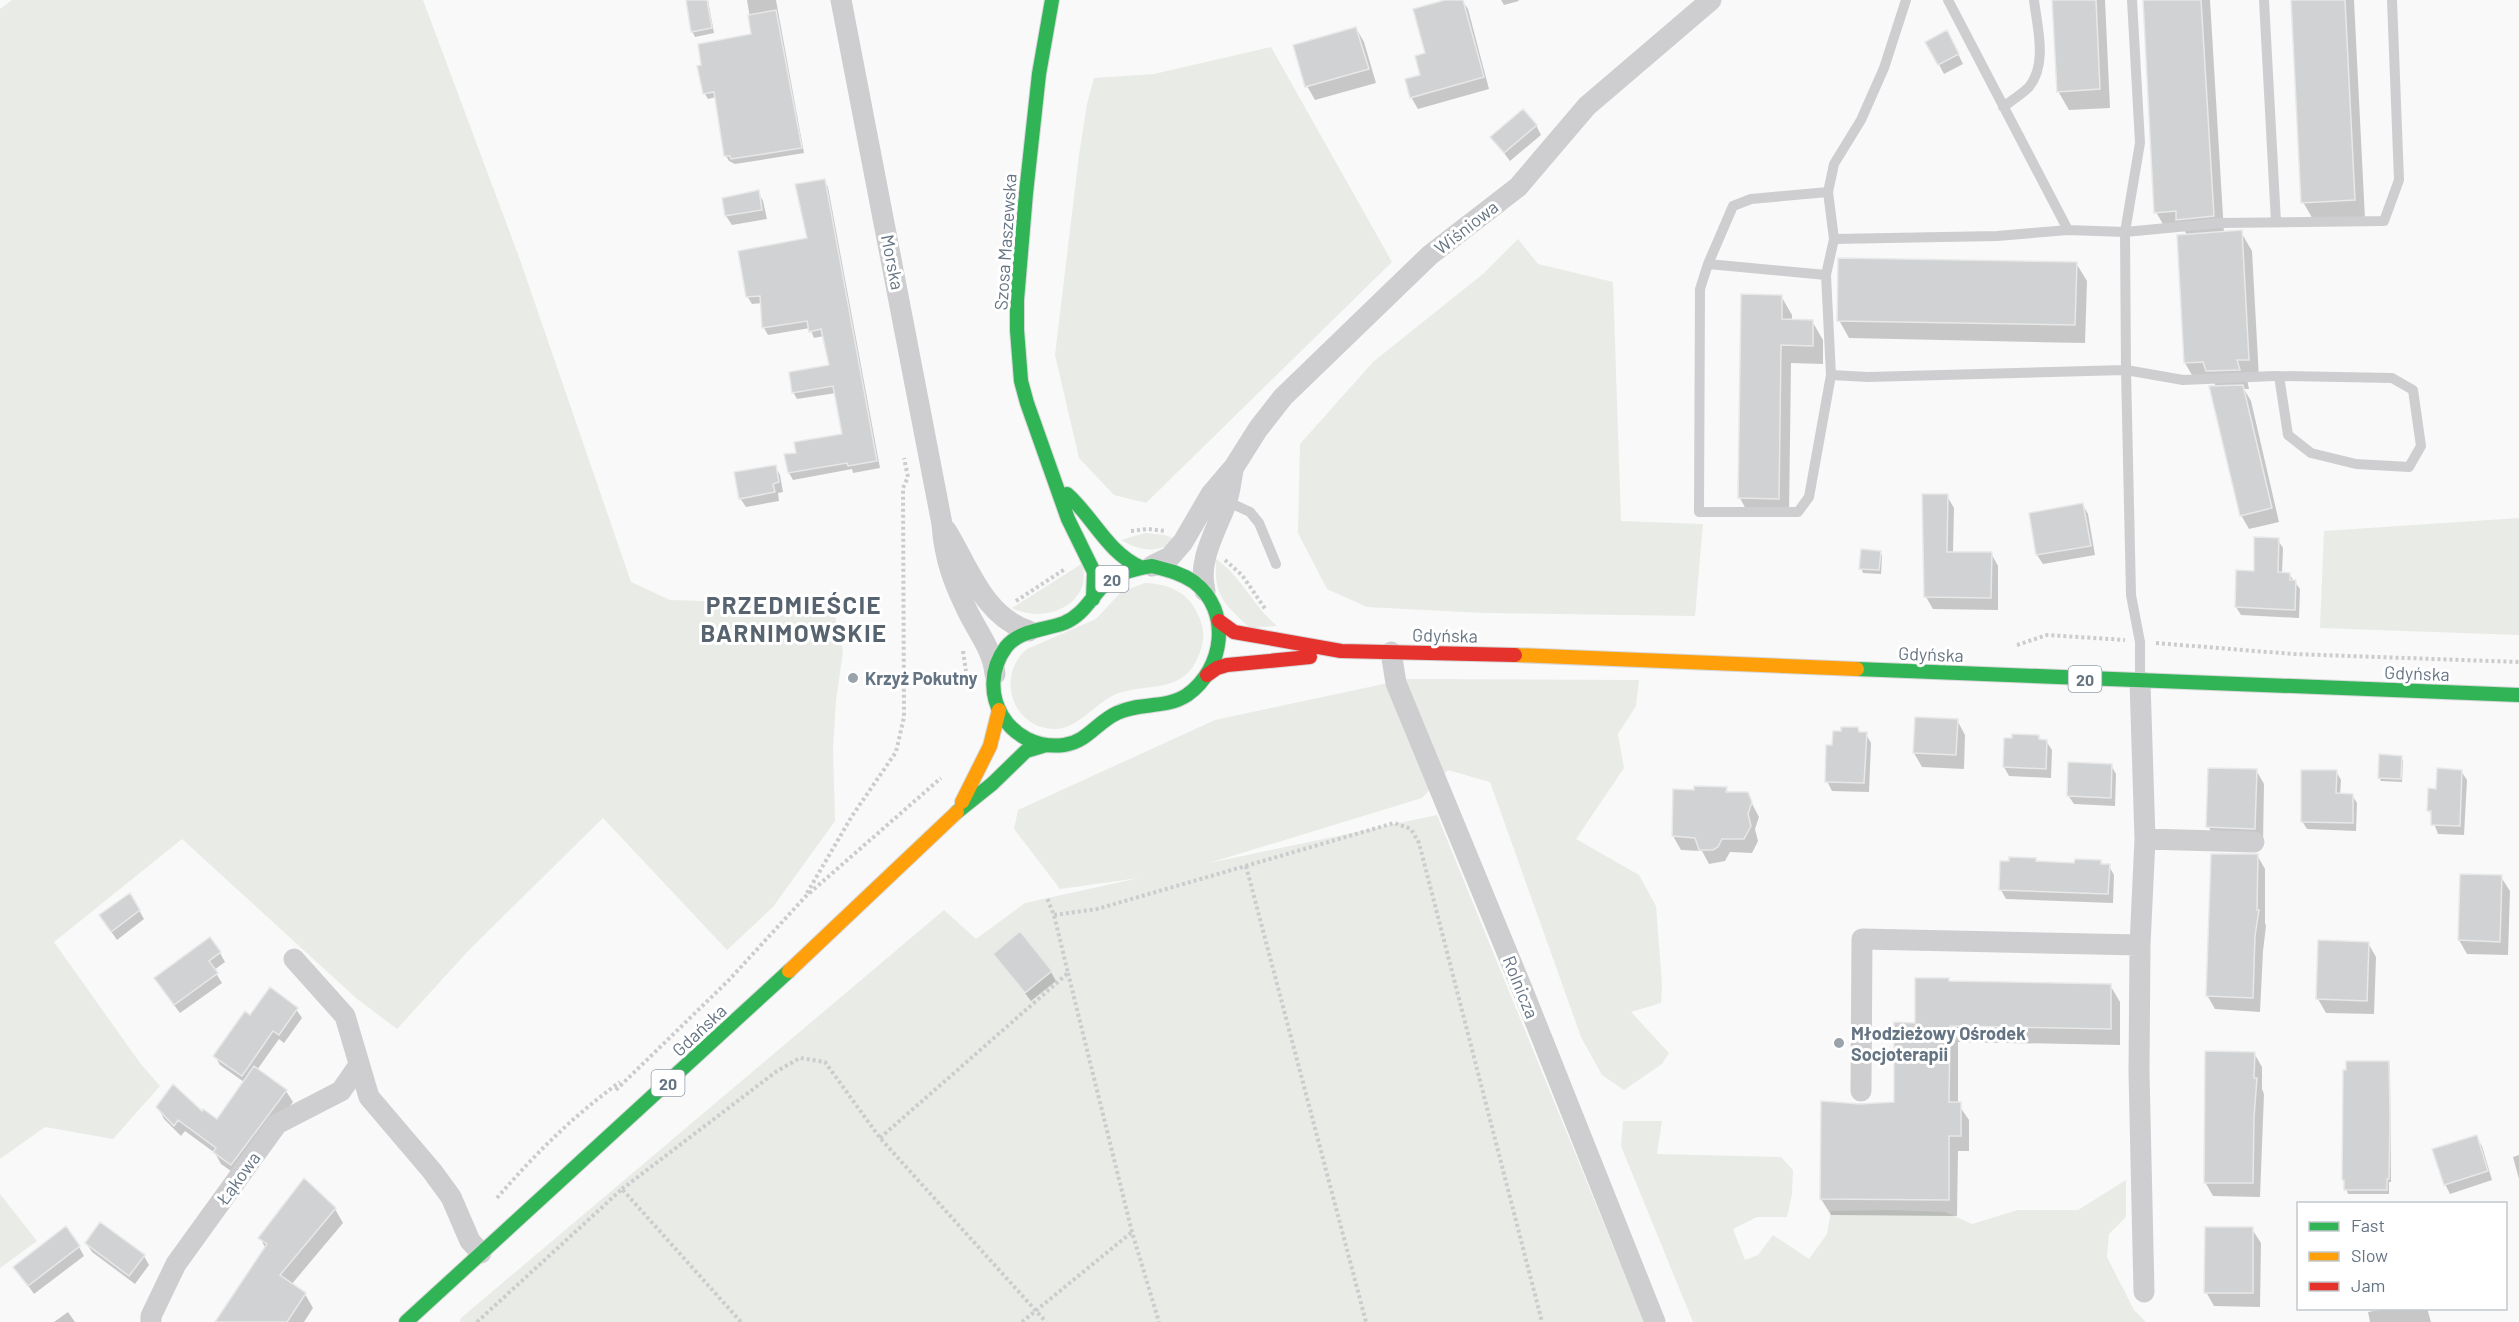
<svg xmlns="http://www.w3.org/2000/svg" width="2519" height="1322" viewBox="0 0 2519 1322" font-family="Barlow,sans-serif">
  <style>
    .green { fill: #e8ebe6 }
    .shadow { fill: #0003 }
    .building { fill: #d0d2d3; stroke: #e8e8e8; stroke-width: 1.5 }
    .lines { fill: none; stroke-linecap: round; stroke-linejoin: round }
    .fast-casing { stroke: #d6d7d8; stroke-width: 16 }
    .slow-casing { stroke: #d6d7d8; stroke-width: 16 }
    .jam-casing { stroke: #d6d7d8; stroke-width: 16 }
    .path { stroke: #cbccce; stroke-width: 4; stroke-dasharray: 3 3; stroke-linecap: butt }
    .lane { stroke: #ceced0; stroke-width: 10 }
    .street { stroke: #ceced0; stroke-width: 21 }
    .fast { stroke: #30b455; stroke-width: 14 }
    .slow { stroke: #ff9f0a; stroke-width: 14 }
    .jam { stroke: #e5322d; stroke-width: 14 }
    .poi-dot { fill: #99a3ac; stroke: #fff; stroke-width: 2 }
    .labels { text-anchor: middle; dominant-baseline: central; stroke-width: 6; stroke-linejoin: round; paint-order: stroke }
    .shield { fill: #fff; stroke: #939ea8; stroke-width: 1.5 }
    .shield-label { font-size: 16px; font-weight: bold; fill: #657483 }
    .street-label { font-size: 18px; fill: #657483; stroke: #fff }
    .poi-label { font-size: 18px; font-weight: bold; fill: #657483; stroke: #fff; text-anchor: start }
    .district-label { font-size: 24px; font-weight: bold; letter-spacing: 1.5px; fill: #57636e; stroke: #fff }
  </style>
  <rect width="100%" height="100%" fill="#f9f9f9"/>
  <path class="green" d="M12 0H423L519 257 631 582 670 600 735 602 788 597 832 603 843 651 836 701 833 748 835 821 773 907 727 950 603 818 469 950 397 1029 356 998 182 839 54 942 140 1063 160 1086 113 1139 45 1127 0 1159V9Z
    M1271 47 1392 262 1146 503 1114 495 1079 458 1055 355 1079 155 1087 104 1094 78 1154 74Z
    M1518 239 1538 264 1613 282 1621 521 1703 524 1695 616 1484 613 1367 607 1327 589 1298 533 1300 444 1373 362 1483 274Z
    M2519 518V635L2320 628 2324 531Z
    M1145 533 1165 535 1178 540C1158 553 1142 552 1121 540Z
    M1216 559C1242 577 1253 606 1277 626L1250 628C1224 603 1214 598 1216 559Z
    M1083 563C1083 570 1085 580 1082 587 1071 614 1035 620 1012 608Z
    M1145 583C1170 584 1190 593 1199 617 1204 629 1205 639 1200 652 1184 698 1146 680 1112 696 1093 706 1076 730 1053 729 1011 727 996 675 1027 649L1096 619 1121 592Z
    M1407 679 1639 680 1636 706 1618 734 1624 768 1576 839 1639 875 1656 906 1662 985 1661 1003 1631 1012 1669 1053 1662 1064 1624 1090 1602 1075 1581 1037 1490 782 1448 770 1422 798 1209 863 1437 815 1644 1322H460L461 1318 944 910 976 939 1025 903 1139 878 1060 889 1014 829 1018 810 1215 720Z
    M1623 1121H1662L1657 1154 1781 1157 1793 1170 1792 1194 1787 1217H1757L1733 1229 1745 1260 1758 1255 1773 1235 1809 1259 1827 1234 1831 1211 1890 1210 1945 1212 1972 1224 2018 1210H2078L2126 1180V1217L2109 1234 2107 1257 2134 1310 2146 1322H1693L1621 1146Z
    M0 1194 37 1241 0 1268Z"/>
  <path class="shadow" d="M688 0H708L714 33 695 37 692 31Z
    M747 0H776L804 153 735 164 729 161 726 156 716 97 708 99 705 94 699 67 753 36Z
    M1451 0H1462L1468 9 1489 89 1418 109 1411 97 1422 76 1427 55Z
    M1501 0H1518L1519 1 1504 5Z
    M2054 0H2105L2110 108 2069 110 2058 91Z
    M2145 0H2210L2224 233 2241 232 2252 251 2259 378 2247 379 2249 389H2244L2251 401 2279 522 2249 529 2241 515 2217 388 2213 381 2196 382 2185 363 2179 236 2187 235 2184 230 2167 231 2156 212Z
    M2292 0H2354L2365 219 2314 221 2303 202Z
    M1356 28 1364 42 1376 83 1315 100 1307 86Z
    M1952 41 1963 64 1944 74 1927 42Z
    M1536 125 1541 135 1510 161 1492 137Z
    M824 180 828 187 880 468 853 473 852 469 793 480 789 473 798 454 844 435 836 393 797 399 793 392 831 366 824 336 814 338 810 328 768 335 764 328 762 303 752 304 747 296 809 239Z
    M758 192 763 201 767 219 732 225 726 216 723 199Z
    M2076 263 2087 281 2085 343 1849 338 1839 320Z
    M1743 296H1781L1792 315V321H1812L1823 340V364L1791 363 1789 517H1750L1740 498Z
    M775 466 780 475 783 492 778 493 779 501 746 507 740 498Z
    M1947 496 1954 508 1953 553H1991L1998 566V610L1933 609 1926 597Z
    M2083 505 2088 514 2095 555 2043 564 2037 555Z
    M2278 540 2283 548 2282 574H2289L2300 589 2299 618 2241 615 2236 607 2255 573Z
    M1880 552 1882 556 1881 574 1863 573 1861 568Z
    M1957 720 1965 735 1964 769 1922 767 1914 753Z
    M1858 729 1860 733 1866 734 1871 743 1869 792 1832 791 1827 781 1834 747Z
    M2038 737 2041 741H2046L2052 750 2051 778 2009 776 2004 767Z
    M2401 757 2403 761 2402 782 2381 781 2379 777Z
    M2111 765 2116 774 2115 806 2074 804 2068 795Z
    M2256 770 2264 784 2263 843 2216 840 2208 826Z
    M2336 771 2341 780 2340 795H2352L2357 803 2356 831 2307 829 2302 821Z
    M2461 771 2467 780 2464 835 2438 834 2429 810Z
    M1726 789 1729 793 1747 794 1759 817 1755 829 1758 841 1752 853 1730 852 1725 861 1709 864 1702 851 1681 850 1673 836Z
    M2257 855 2265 869V923L2266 926 2263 951 2260 1012 2215 1009 2207 995Z
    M2101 862 2103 866H2109L2114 875 2113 903 2006 899 2001 890 2037 863 2076 864Z
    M2501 877 2510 891 2508 955 2467 954 2459 940Z
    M139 910 144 919 117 940 106 924Z
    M2368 943 2376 957 2374 1014 2326 1013 2318 999Z
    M220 953 225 962 214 970 222 983 180 1013 161 988Z
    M995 954 1051 972 1056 981 1031 1001Z
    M1950 983 2110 985 2120 1002V1045L1958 1042V1104L1969 1120V1151H1958L1957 1216 1831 1215 1821 1199 1860 1105 1896 1104 1917 1024Z
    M296 1009 302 1018 284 1043 279 1039 257 1070 286 1091 293 1102 238 1176 221 1164 215 1153 185 1131 181 1136 164 1119 158 1107 202 1113 217 1121 244 1082 220 1065 215 1056 250 1017Z
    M2254 1053 2262 1067V1089L2264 1094 2260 1197 2213 1196 2205 1182Z
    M2388 1062 2390 1067 2391 1182H2389V1194H2348L2343 1180Z
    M2476 1137 2482 1146 2492 1180 2450 1194 2445 1184Z
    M2519 1155V1179L2513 1157Z
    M335 1209 343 1223 291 1285 305 1294 313 1308 304 1322H217L266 1249 260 1238Z
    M2252 1229 2261 1243 2260 1307 2214 1306 2206 1292Z
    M86 1243 144 1256 149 1265 135 1284 92 1252Z
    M79 1247 84 1256 34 1294 15 1267Z
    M2391 1308H2427L2431 1322H2370L2368 1312Z
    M68 1312 75 1322H54Z"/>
  <path class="building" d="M686 0H707L712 28 691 32Z
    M1445 0H1463L1484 77 1410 98 1405 79 1420 75 1415 56 1425 53 1413 9Z
    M2052 0H2096L2100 89 2057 92Z
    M2143 0H2201L2214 216 2176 220V211L2154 213Z
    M2291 0H2345L2355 200 2301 203Z
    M776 10 802 148 731 159 730 156H724L714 92 703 94 697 66 701 65 698 44 751 34 748 15Z
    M1356 27 1369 69 1305 87 1293 45Z
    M1947 30 1959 54 1938 65 1925 42Z
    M1523 109 1537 125 1504 153 1490 137Z
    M825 179 877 461 848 466 847 463 788 473 784 454 796 453 794 442 842 434 833 386 792 393 789 372 829 365 821 329 809 332 807 321 762 328 760 296 746 297 738 251 807 238 795 184Z
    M759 190 762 210 725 216 722 198Z
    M2242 230 2249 360H2237L2240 370 2206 371 2203 362 2184 363 2177 235Z
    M1838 258 2077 262 2075 325 1837 321Z
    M1741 294 1782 295V319L1813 320V346L1781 345 1779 499 1738 498Z
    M2243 385 2272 508 2240 516 2209 386Z
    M776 465 779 482 773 484 775 492 739 499 734 472Z
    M1922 494H1948L1947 552H1992L1991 598 1924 597Z
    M2083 503 2091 546 2036 555 2029 513Z
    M2254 537 2279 538 2278 572 2290 573V580H2296L2295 610 2235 607 2236 570 2254 571Z
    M1861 549 1881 551 1879 570 1859 569Z
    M1915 717 1958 719 1956 755 1913 753Z
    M1841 727H1858L1859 732H1867L1864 783 1825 782 1826 745H1832L1833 731H1841Z
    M2012 734 2039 735V739L2047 740 2046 769 2003 767 2004 738H2012Z
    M2379 754 2402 756 2401 779 2378 778Z
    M2068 762 2112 764 2111 798 2067 796Z
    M2208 768 2257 769 2255 829 2206 827Z
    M2437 768 2462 770 2460 826 2431 825V811H2427L2428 788 2436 789Z
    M2301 770H2337L2336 793 2353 794V823L2301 822Z
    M1694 786 1727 787 1726 792H1748L1752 802 1748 814 1751 826 1744 839H1722L1718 847 1713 850H1699L1695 838 1672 836 1673 789 1694 790Z
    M2211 854H2258L2257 910H2259L2255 936 2253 998 2206 996Z
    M2009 857 2036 858V861L2074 863 2075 859 2101 860V864H2110L2108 894 1999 890 2000 861H2009Z
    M2460 874 2502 875 2500 942 2458 940Z
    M130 893 140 910 111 932 99 915Z
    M1020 931 1052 971 1025 993 993 954Z
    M210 937 221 952 209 961 218 973 174 1005 154 978Z
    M2318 940 2369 942 2367 1001 2316 999Z
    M1915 978H1949V981L2111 984V1029L1950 1026 1949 1102H1961V1136H1949V1200L1820 1199 1821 1101 1860 1104 1894 1102V1022L1915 1023Z
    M270 987 298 1008 279 1035 273 1031 242 1076 213 1056 245 1011 250 1015Z
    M2205 1051 2255 1052 2254 1078H2257L2254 1117 2253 1183H2204Z
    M2346 1061H2389L2390 1114 2389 1179H2387V1190H2344V1180H2342L2343 1070H2346Z
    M254 1066 287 1090 231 1165 213 1152 216 1148 178 1120 174 1126 156 1107 173 1084 202 1111 203 1109 217 1119Z
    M2477 1135 2488 1171 2444 1185 2432 1149Z
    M304 1178 336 1208 280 1275 306 1293 287 1322H215L267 1244 258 1238Z
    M100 1222 145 1255 129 1276 85 1243Z
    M66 1226 80 1246 28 1286 13 1267Z
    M2205 1227H2253V1293H2204Z"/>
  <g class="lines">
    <defs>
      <path id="fast" d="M1052 0 1039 74 1026 193 1017 300V330L1021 381 1027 403 1068 519 1094 572 1093 599
        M1067 494C1093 517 1108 553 1140 567
        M1152 566C1167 570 1181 573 1194 582 1232 611 1224 669 1187 695 1166 709 1139 702 1117 713 1097 722 1087 742 1064 745 1009 752 973 692 1006 647 1019 630 1045 630 1064 623 1081 616 1088 603 1100 589 1113 574 1132 569 1152 566Z
        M1857 669 2519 695
        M957 812 992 784 1026 751 1046 745
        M406 1322 789 971"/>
      <path id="slow" d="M1515 655 1857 669
        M962 802 990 746 999 710
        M789 971 957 812"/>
      <path id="jam" d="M1219 621 1234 632 1341 651 1515 655
        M1207 675 1217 668 1227 665 1310 657"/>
    </defs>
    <use href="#fast" class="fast-casing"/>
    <use href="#slow" class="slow-casing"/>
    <use href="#jam" class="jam-casing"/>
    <path class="path" d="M1131 531 1148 529 1165 531
      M1225 560 1242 575 1266 610
      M1016 601 1065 569
      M2156 643 2293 654 2519 662
      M2017 645 2047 635 2125 640
      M963 651 966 671
      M1246 866 1366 1322
      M807 893 852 816 896 752 904 717 903 488 908 477 904 458
      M1054 915 1097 909 1394 823 1411 829 1419 843 1542 1322
      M1068 973 1132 1232 1159 1322
      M616 1090 729 980 805 897 941 778
      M880 1138 1068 973 1054 915 1047 898
      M622 1189 777 1071 800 1058 825 1062 880 1138 1046 1322
      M497 1198C536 1153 572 1117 620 1082
      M477 1322 622 1189 741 1322
      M1022 1322 1132 1232"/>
    <path class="lane" d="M1906 0 1884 68 1861 120 1834 164 1828 192 1834 239 1997 236 2068 230
      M1948 0 2068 230 2125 232 2126 370 2183 380 2274 376H2279L2392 378 2413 390 2421 446 2409 467 2356 464 2311 453 2288 435 2279 376
      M2132 0 2140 143 2125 232 2220 223 2384 221 2399 180 2392 0
      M2264 0 2276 222
      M2003 107C2011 101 2022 94 2029 87 2048 63 2037 27 2034 0
      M1828 192 1751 199 1733 206 1708 264 1826 275 1834 239
      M1708 264 1700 289 1699 512H1798L1809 497 1831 375
      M1826 275 1831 375 1868 377 2126 370 2131 595 2140 642V678
      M1224 500 1250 512 1259 523 1276 564"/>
    <path class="street" d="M841 0 942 524C944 558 954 584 969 614 979 634 993 651 995 674
      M946 530C969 567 983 616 1029 631
      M1152 566 1170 557 1183 542 1211 494 1234 467 1258 429 1283 397 1430 255 1518 187 1587 106 1711 0
      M1205 591C1197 561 1216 531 1226 504 1230 493 1231 481 1233 470
      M1391 652 1396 683 1523 991 1655 1322
      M2140 681 2145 839 2140 945 2139 1072 2144 1292
      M2145 839 2254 842
      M294 959 345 1016 369 1097 432 1171 451 1197 470 1241 481 1253
      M1861 1091 1862 939 2140 945
      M151 1322V1316L176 1264 277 1124 341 1091 359 1065"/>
    <use href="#fast" class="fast"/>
    <use href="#slow" class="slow"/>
    <use href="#jam" class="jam"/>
  </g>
  <g class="poi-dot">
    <circle cx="853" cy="678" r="6"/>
    <circle cx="1839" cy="1043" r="6"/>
  </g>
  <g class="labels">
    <g class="shield">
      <rect x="1095.5" y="566" width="33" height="26" rx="4.5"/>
      <rect x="2068.5" y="666" width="33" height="26" rx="4.5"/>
      <rect x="651.5" y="1070" width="33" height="26" rx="4.5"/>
    </g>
    <g class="shield-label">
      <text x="1112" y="579">20</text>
      <text x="2085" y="679">20</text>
      <text x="668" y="1083">20</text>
    </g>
    <g class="street-label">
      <text transform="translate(1466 227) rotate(-38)">Wiśniowa</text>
      <text transform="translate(1005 242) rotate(-86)">Szosa Maszewska</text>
      <text transform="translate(893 262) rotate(79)">Morska</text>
      <text transform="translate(1445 635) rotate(1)">Gdyńska</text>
      <text transform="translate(1931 654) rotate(2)">Gdyńska</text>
      <text transform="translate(2417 673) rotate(2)">Gdyńska</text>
      <text transform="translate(1521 987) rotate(68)">Rolnicza</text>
      <text transform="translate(699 1030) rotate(-43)">Gdańska</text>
      <text transform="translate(238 1178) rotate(-54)">Łąkowa</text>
    </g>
    <g class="poi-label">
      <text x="865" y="678">Krzyż Pokutny</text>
      <text x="1851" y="1033">Młodzieżowy Ośrodek<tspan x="1851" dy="21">Socjoterapii</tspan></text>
    </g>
    <g class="district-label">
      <text x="794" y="604">PRZEDMIEŚCIE<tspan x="794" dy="28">BARNIMOWSKIE</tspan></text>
    </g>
  </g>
  <rect x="2297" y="1202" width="210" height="108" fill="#ffffff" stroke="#c1c7cd" stroke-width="1.5"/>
  <rect x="2309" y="1222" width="30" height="9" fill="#30b455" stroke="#c1c7cd" stroke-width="1.5"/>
  <text x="2351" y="1232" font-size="18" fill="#657483">Fast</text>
  <rect x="2309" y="1252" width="30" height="9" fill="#ff9f0a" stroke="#c1c7cd" stroke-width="1.5"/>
  <text x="2351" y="1262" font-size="18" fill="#657483">Slow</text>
  <rect x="2309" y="1282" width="30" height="9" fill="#e5322d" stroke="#c1c7cd" stroke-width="1.5"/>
  <text x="2351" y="1292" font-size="18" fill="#657483">Jam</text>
</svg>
